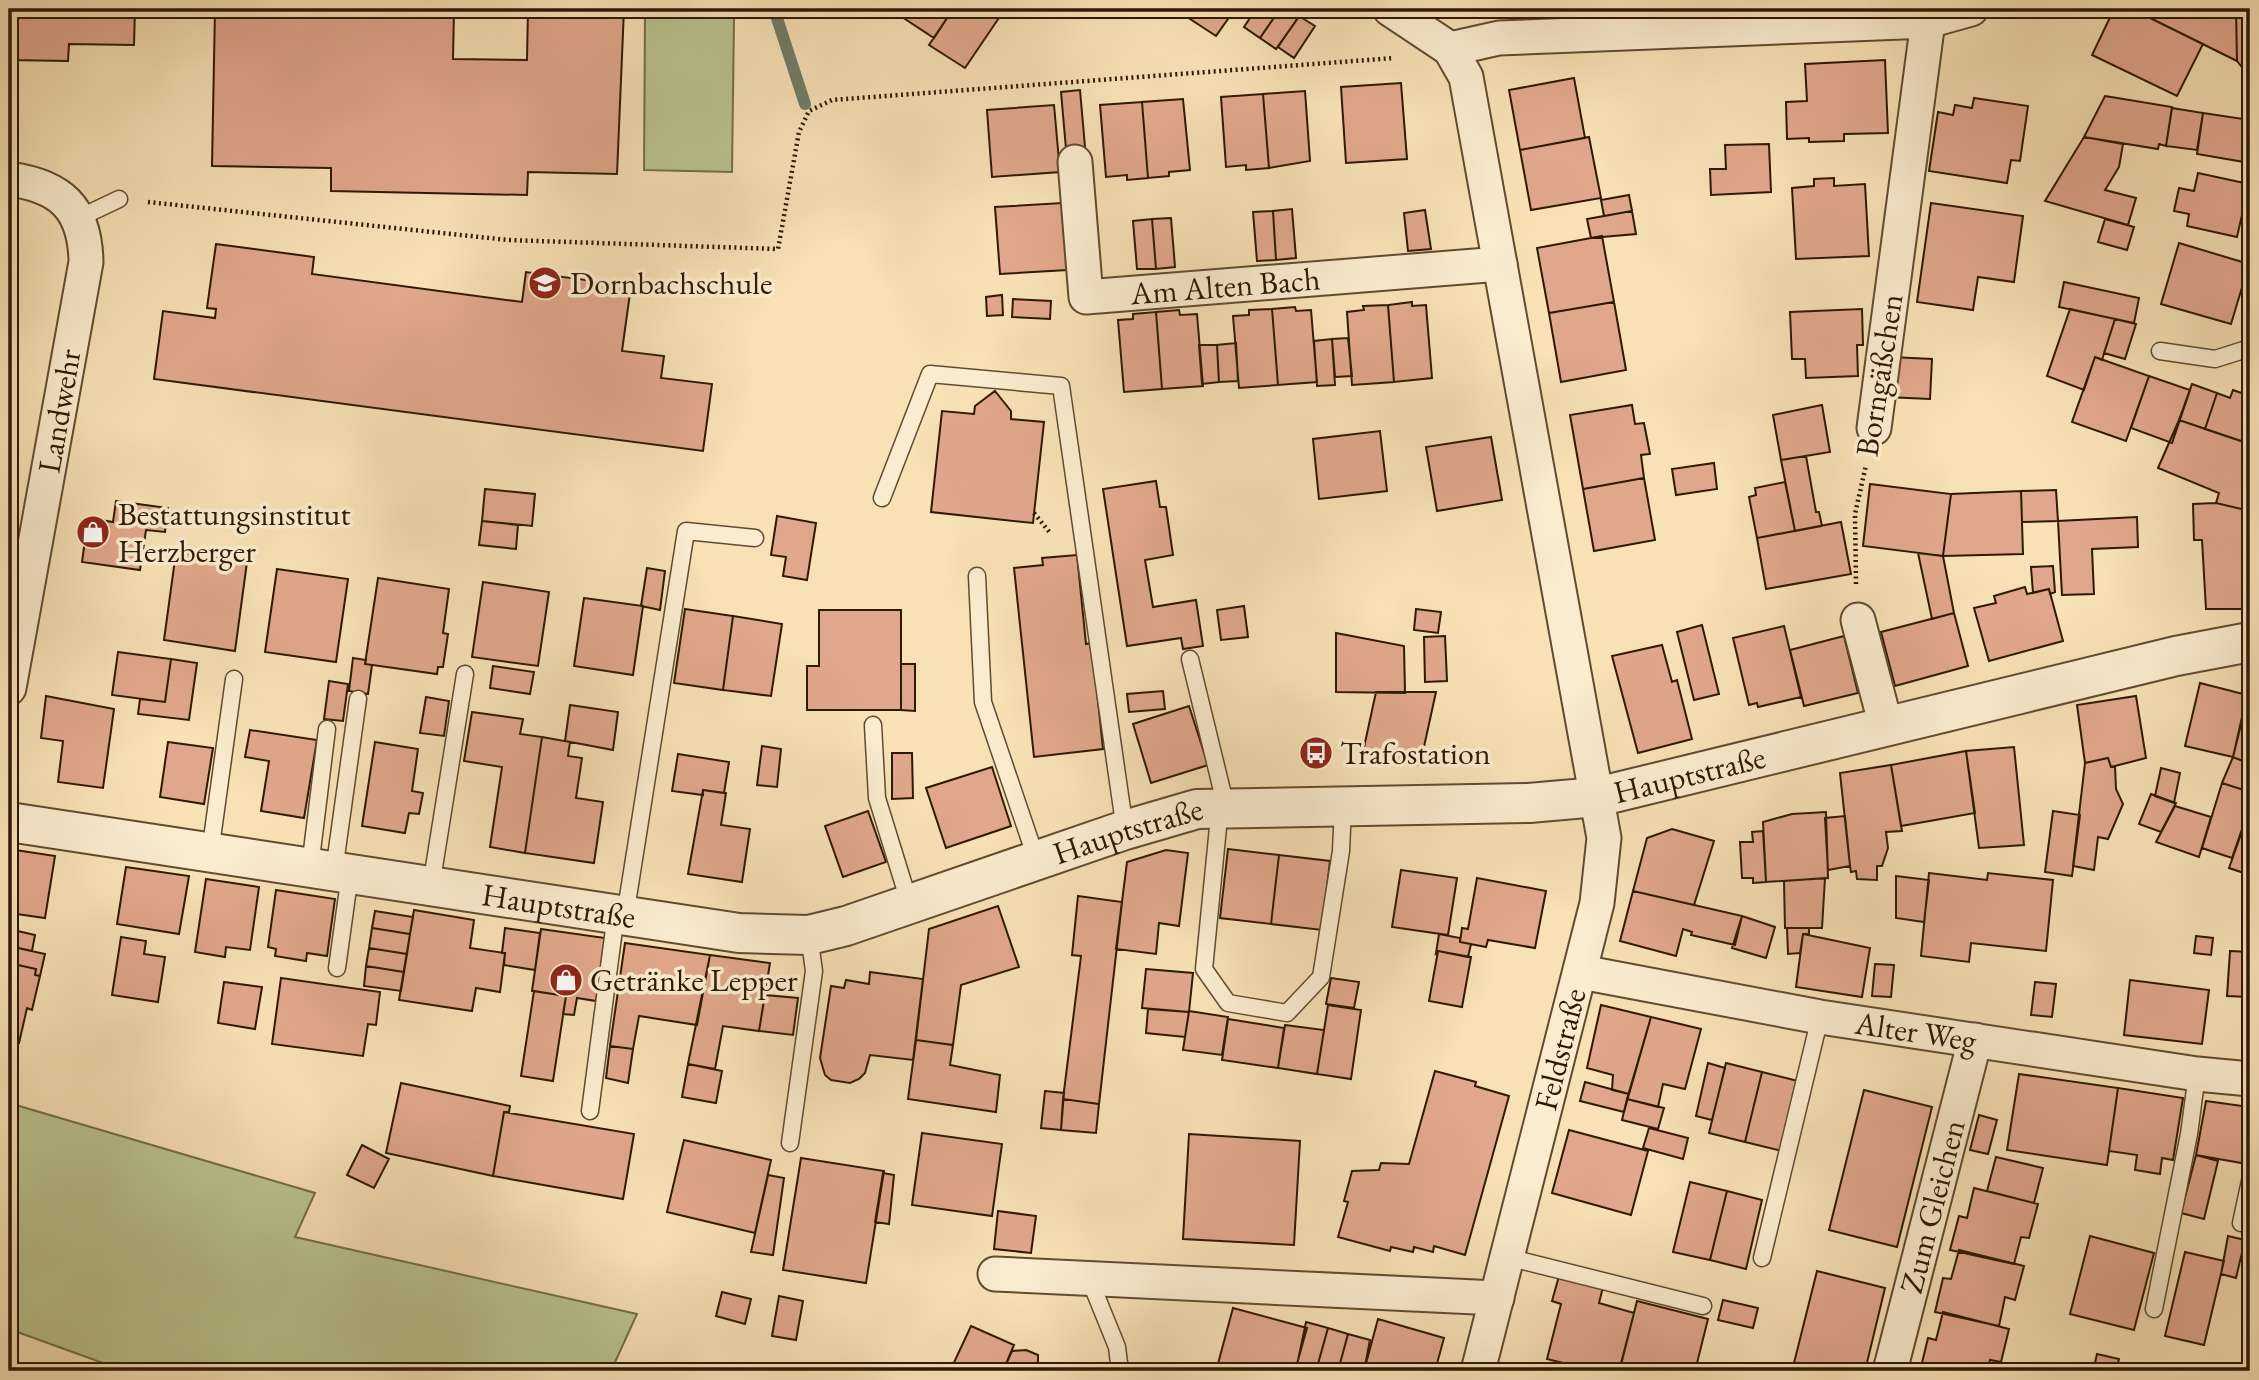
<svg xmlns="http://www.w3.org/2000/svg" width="2259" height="1380" viewBox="0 0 2259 1380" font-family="'EB Garamond',serif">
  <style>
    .green { fill: #bbc38e; stroke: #746e48; stroke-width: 2 }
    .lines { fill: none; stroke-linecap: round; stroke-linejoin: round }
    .stream { stroke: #717c67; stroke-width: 12 }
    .building { fill: #e1a78c; stroke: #2e1903; stroke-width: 2 }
    .service-casing { stroke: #604b30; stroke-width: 19 }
    .minor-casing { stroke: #604b30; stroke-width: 37 }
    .tertiary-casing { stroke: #604b30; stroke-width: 42 }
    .path { stroke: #2e1903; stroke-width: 4.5; stroke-dasharray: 2 3.5; stroke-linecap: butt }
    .service { stroke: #faeccf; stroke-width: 16 }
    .minor { stroke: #faeccf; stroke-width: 33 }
    .tertiary { stroke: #faeccf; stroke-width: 38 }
    .labels { text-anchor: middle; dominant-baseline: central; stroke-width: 7; stroke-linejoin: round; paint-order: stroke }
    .poi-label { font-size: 32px; fill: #2e1903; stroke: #faeccf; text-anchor: start }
    .street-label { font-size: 32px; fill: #2e1903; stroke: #faeccf }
  </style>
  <rect width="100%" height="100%" fill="#f7e1b5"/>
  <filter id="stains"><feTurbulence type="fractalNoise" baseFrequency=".00286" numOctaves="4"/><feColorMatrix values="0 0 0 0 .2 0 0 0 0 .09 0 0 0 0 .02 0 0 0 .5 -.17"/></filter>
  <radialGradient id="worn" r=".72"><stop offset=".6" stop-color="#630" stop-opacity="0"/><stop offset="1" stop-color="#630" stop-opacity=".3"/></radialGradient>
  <path class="green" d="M645 16 734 18 732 172 644 170Z
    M9 1103 315 1193 295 1237 637 1314 611 1371H125L9 1329Z"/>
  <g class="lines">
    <path class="stream" d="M774 9 805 104"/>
  </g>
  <path class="building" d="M9 9H135L134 45 69 44 68 61 9 60Z
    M215 9H454L453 59 527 60 528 9H624L617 174 528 172 527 195 331 191V168L212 166Z
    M907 9H953L934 38 902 17Z
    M953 9H1005L965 68 929 45Z
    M1188 9H1235L1216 36 1184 15Z
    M1256 9H1280L1260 38 1244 27Z
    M1280 9 1298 18 1276 49 1260 38Z
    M2114 9H2145L2142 14 2203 44 2177 96 2092 55Z
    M2145 9H2236L2237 61 2142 14Z
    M2236 9H2250V65L2241 66 2237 61Z
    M1299 16 1315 26 1294 58 1278 47Z
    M1885 60 1888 133 1844 134V141L1809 142V138L1787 139 1786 102 1807 101 1805 64Z
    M1574 78 1585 138 1520 150 1509 90Z
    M1401 83 1407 159 1346 163 1341 87Z
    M1080 90 1085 147 1066 149 1061 92Z
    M1305 91 1310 161 1269 168 1263 94Z
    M1263 94 1269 168 1246 170V165L1226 167 1221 97Z
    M2105 96 2172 107 2166 146 2159 144 2158 149 2084 137Z
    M1974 98 2028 106 2020 161 2011 160 2007 183 1929 171 1938 112 1953 115 1955 105 1972 108Z
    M1183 99 1190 170 1169 172V176L1148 178 1142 102Z
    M1142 102 1148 178 1127 180V175L1106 177 1100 105Z
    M1054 105 1060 172 992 177 987 110Z
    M2172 108 2203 113 2197 150 2166 146Z
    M2203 113 2250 120V163L2197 154Z
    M1589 137 1601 198 1531 210 1520 150Z
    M2084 137 2123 144 2119 167 2105 190 2136 198 2128 225 2045 201Z
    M1769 144 1771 192 1711 195 1710 169H1726L1725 145Z
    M2198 173 2249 184 2237 237 2187 226 2189 214 2174 211 2179 188 2194 191Z
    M1834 178V186L1865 184 1869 256 1796 259 1792 188 1814 186V179Z
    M1629 195 1632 211 1604 216 1601 200Z
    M1062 203 1067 270 1000 274 995 207Z
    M1931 203 2023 216 2014 282 1978 277 1973 310 1917 302Z
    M1292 209 1296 258 1276 260 1273 211Z
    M1425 210 1431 249 1408 251 1404 213Z
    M1273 211 1276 260 1257 261 1253 212Z
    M1632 211 1636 234 1591 238 1587 219Z
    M1171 218 1175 267 1156 269 1152 219Z
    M1152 219 1156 269H1137L1133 221Z
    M2105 219 2134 227 2127 250 2098 242Z
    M1602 236 1614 302 1549 313 1537 248Z
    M2179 243 2249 264 2231 324 2161 304Z
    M216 244 314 257 312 274 522 302 526 272 631 286 622 351 664 356 661 378 712 384 703 451 154 379 163 311 215 318 216 309 207 308Z
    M2064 282 2139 298 2134 323 2059 307Z
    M1002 295 1003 315 987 316 986 297Z
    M1013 299 1051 301 1050 319 1012 317Z
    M1412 302V306L1426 305 1432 378 1394 382 1388 305Z
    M1614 302 1626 370 1561 382 1549 313Z
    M9 303 18 305 9 358Z
    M1388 305 1394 382 1352 385 1347 312 1364 310 1363 306Z
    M1295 307 1296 311 1311 310 1317 382 1278 385 1272 309Z
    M1272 309 1278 385 1239 388 1233 316 1249 315V310Z
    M1862 309 1863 345H1857L1858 376 1806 378 1805 359H1792L1790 312Z
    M2070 309 2115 319 2102 360 2095 357 2084 390 2047 376Z
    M1179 310 1180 315 1197 314 1203 386 1162 389 1156 312Z
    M1156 312 1162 389 1124 392 1118 320 1133 319V314Z
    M2115 319 2136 324 2125 359 2104 353Z
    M1348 338 1352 376 1335 377 1332 339Z
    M1332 339 1335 385 1317 386 1314 341Z
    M1236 343 1238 381 1219 382 1217 345Z
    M1199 345H1217L1219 382 1202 384Z
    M1891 357 1932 359 1930 399 1886 397Z
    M2095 357 2149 376 2126 441 2072 422Z
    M2149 376 2190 390 2172 443 2131 428Z
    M2192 384 2217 393 2205 429 2179 420Z
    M2233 390 2250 396V444L2205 429 2217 393 2230 398Z
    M995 391 1011 411V419L1044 422 1033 523 931 512 942 411 974 414 975 406Z
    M1632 405 1635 424 1644 423 1650 454 1641 455 1644 478 1583 489 1570 415Z
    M1822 405 1830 452 1781 460 1773 415Z
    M2179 420 2250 444V511L2216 503 2219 493 2158 468Z
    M1380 431 1387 491 1319 499 1313 439Z
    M1491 437 1502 500 1437 511 1426 447Z
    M1806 456 1816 512H1819L1822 526 1795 531 1781 460Z
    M1714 463 1717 489 1676 495 1672 469Z
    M1644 478 1655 540 1594 551 1583 489Z
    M1156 481 1160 507H1166L1173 555 1145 560 1153 607 1196 600 1203 646 1183 649 1181 638 1127 646 1103 489Z
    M1785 482 1795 531 1757 538 1749 497 1756 495 1755 488Z
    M1870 484 1951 494 1943 556 1863 546Z
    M485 489 535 494 532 526 482 521Z
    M2056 490 2058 521 2022 522 2021 491Z
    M2021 491 2023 554 1943 556 1951 494Z
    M116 501 168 508 165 532 146 530 140 570 82 562 88 518 113 522Z
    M2216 503 2250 511V548H2248L2250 609H2206L2202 540H2194L2193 504Z
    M777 516 816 523 807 580 783 576 786 557 771 555Z
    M2137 517 2138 547 2092 549 2094 594 2062 595 2058 521Z
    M482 521 518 525 516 549 479 545Z
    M1841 522 1851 574 1766 589 1757 538Z
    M176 552 247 562 235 651 164 640Z
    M1918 553 1943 556 1954 613 1932 619Z
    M1077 555 1086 644 1092 643 1103 749 1034 757 1014 568 1043 565 1042 558Z
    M2053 566 2055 592 2050 594 2049 589 2033 593 2031 567Z
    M647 568 665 571 660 610 641 606Z
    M277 569 348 579 336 662 265 652Z
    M378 578 449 589 443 633 448 634 443 667H438L437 674 365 664Z
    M483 582 549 592 538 666 472 657Z
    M2025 587 2027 594 2049 589 2063 641 1989 661 1974 608 1996 603 1994 596Z
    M584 598 643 606 633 675 574 666Z
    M1244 606 1248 637 1221 640 1217 610Z
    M685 609 733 616 723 690 674 683Z
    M1416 609 1441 612 1438 633 1414 630Z
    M819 610H901V710H807V666H819Z
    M1954 613 1968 666 1895 686 1881 632Z
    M733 616 782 624 771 696 723 690Z
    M1702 625 1719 694 1694 700 1677 632Z
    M1784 626 1801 697 1758 707 1757 703 1749 705 1733 638Z
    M1336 633 1404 646 1405 693 1336 692Z
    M1445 636 1447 681 1425 682 1424 637Z
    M1844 636 1858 693 1804 706 1790 650Z
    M1662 645 1672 682 1677 680 1692 739 1638 753 1612 656Z
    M118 652 171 659 165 702 112 695Z
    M353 658 366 660 365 664 372 665 368 694 349 691Z
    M171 659 197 663 189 720 138 714 140 699 165 702Z
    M901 664H915V711L901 710Z
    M493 666 534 672 530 694 490 688Z
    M329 681 348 684 343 721 324 719Z
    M2200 683 2247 695 2233 757 2185 746Z
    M2250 688V764L2233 757Z
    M1163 691 1165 709 1129 712 1127 694Z
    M1376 692H1436L1420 765 1363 752Z
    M46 696 114 709 103 788 58 782 63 741 41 738Z
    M2136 696 2146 758 2111 767 2108 758 2085 763 2077 705Z
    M426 697 449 701 444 736 420 733Z
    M570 705 618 712 613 750 565 741Z
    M1189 706 1208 765 1151 783 1133 724Z
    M472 712 523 719 520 734 542 737 525 853 490 847 502 767 464 761Z
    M250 730 317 740 304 818 261 811 269 761 245 757Z
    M542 737 570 742 568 756 582 758 576 798 603 802 594 863 525 853Z
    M168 742 213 748 204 804 160 797Z
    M375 742 418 749 412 791 423 793 419 814 409 813 405 833 362 826Z
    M762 746 781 749 777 787 757 785Z
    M2014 747 2024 845 1979 848 1966 751Z
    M1966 751 1975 813 1901 826 1891 765Z
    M892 753H912L913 798 892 799Z
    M678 754 729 762 724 793 703 790V795L672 791Z
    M2233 757 2250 764V792L2222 783Z
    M2108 758 2111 767 2115 766 2116 789 2123 804 2108 839 2098 837 2094 870 2073 866 2085 763Z
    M1891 765 1902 831 1886 832 1888 848 1882 866H1877V880L1857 879 1856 871 1851 872 1850 866 1840 773Z
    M992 767 1011 826 946 848 926 788Z
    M2161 768 2180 773 2174 803 2155 796Z
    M2222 783 2250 792V806L2232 858 2202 848Z
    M703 790 726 793 721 825 750 829 742 882 688 874Z
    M2151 794 2176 803 2161 832 2139 824Z
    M2175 806 2211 817 2199 857 2156 842Z
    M868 811 886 862 843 877 825 826Z
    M2053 811 2080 815 2072 876 2045 872Z
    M1826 812 1828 878 1766 882 1763 822 1792 814Z
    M1845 816 1850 866 1828 870 1825 818Z
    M2246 820 2250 822V875L2229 868Z
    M1672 829 1714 841 1694 905 1633 891 1647 838Z
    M1763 831 1766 882 1753 883V878H1742L1740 842H1753L1752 832Z
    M9 849 55 856 45 918 9 913Z
    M1228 849 1279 855 1271 924 1220 918Z
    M1166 850 1188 853 1179 926 1159 923 1156 954 1116 949 1127 862Z
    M1279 855 1330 861 1322 930 1271 924Z
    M126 867 189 876 179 934 117 924Z
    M1401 870 1457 878 1448 935 1392 927Z
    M1929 873 1987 880 1988 873 2053 880 2046 951 1971 943 1969 962 1921 956Z
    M1896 876 1929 880 1924 922 1896 918Z
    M1477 878 1546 891 1535 948 1488 940 1486 947 1460 942 1462 928 1468 929Z
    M1825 878 1822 928H1785L1784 881Z
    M206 879 259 887 250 950 226 947 225 957 195 952Z
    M276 890 335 899 327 956 307 953 306 961 275 956 276 949 268 947Z
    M1633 891 1742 916 1735 945 1691 935 1692 932 1683 929 1676 956 1620 941Z
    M1078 896 1122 902 1099 1104 1063 1099 1081 956 1072 955Z
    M998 906 1019 967 961 985 953 1045 916 1040 929 929Z
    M414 910 474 920 470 948 505 953 500 992 476 988 472 1011 399 1000Z
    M375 911 413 917 410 934 372 928Z
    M1742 916 1775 927 1766 958 1732 948Z
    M372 928 410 934 407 954 369 948Z
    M505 928 540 933 535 970 504 965 505 953H502Z
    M1787 928H1809V934H1803L1800 953 1788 954Z
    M9 929 35 935 32 951 9 946Z
    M541 929 605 938 596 1001 577 998 574 1015 563 1014 566 996 532 991Z
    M1439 934 1460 938V942L1471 944 1468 957 1438 951 1436 953Z
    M1803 934 1870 948 1862 997 1796 987Z
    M2196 936 2213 938 2211 955 2194 953Z
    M121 937 146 941 144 954 165 957 158 1002 112 995Z
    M625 943 710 955 697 1025 639 1016 633 1049 610 1046Z
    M9 946 45 954 40 976 35 975 36 969 9 963Z
    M369 948 407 954 404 972 366 966Z
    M1438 951 1471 957 1462 1007 1429 1001Z
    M2230 951 2250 952V997L2227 996Z
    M710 955 770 963 759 1031 723 1026 715 1069 688 1064Z
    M9 963 36 969 35 975 40 976 32 1010 27 1008 19 1043 9 1041Z
    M1875 964 1894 965 1891 997 1872 996Z
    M366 966 404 972 401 991 364 986Z
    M1146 969 1193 973 1189 1012 1142 1008Z
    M870 972 923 979 913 1060 870 1055 865 1073 859 1079 850 1083 831 1080 825 1075 820 1058 831 986 844 988 846 980 869 984Z
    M281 978 380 992 376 1025 368 1024 363 1056 272 1044Z
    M1331 978 1359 982 1354 1008 1326 1004Z
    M2130 980 2209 990 2202 1044 2124 1035Z
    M224 982 262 987 255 1029 218 1023Z
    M2035 982 2056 984 2052 1017 2031 1015Z
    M534 991 566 996 553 1081 521 1076Z
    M765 995 798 998 793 1035 759 1031Z
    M1328 1005 1361 1010 1351 1079 1317 1074Z
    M1601 1005 1651 1017 1629 1094 1612 1090 1613 1075 1587 1068Z
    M1148 1009 1189 1012 1185 1037 1146 1033Z
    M1189 1011 1228 1017 1222 1055 1183 1050Z
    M1651 1017 1701 1029 1685 1089 1663 1084 1658 1107 1627 1099Z
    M1228 1019 1284 1028 1278 1068 1222 1060Z
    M1285 1025 1324 1030 1317 1074 1278 1068Z
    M916 1040 953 1045 950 1065 1000 1075 996 1112 908 1099Z
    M610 1046 633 1049 628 1083 606 1078Z
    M1708 1063 1725 1068 1712 1120 1696 1116Z
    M1726 1063 1762 1072 1745 1142 1709 1133Z
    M688 1064 722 1071 716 1103 682 1097Z
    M1435 1071 1476 1082 1475 1086 1509 1096 1465 1255 1434 1246 1433 1252 1414 1247 1413 1252 1391 1247 1390 1251 1338 1237 1348 1202 1344 1201 1352 1171 1379 1170 1381 1163 1409 1164Z
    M1762 1072 1798 1081 1782 1151 1745 1142Z
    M2019 1074 2118 1088 2107 1165 2007 1150Z
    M1585 1082 1629 1094 1624 1112 1580 1101Z
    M401 1083 510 1106 509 1112H504L493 1176 386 1153Z
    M2118 1088 2183 1098 2173 1160 2162 1158 2160 1174 2135 1170 2137 1155 2109 1151Z
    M1864 1090 1932 1107 1897 1247 1829 1230Z
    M1045 1091 1064 1093 1061 1130 1041 1128Z
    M1063 1099 1099 1104 1096 1133 1061 1130Z
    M1627 1099 1664 1108 1658 1129 1622 1120Z
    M2206 1101 2250 1107 2247 1164 2196 1155Z
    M504 1112 634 1134 623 1199 493 1176Z
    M1979 1115 1997 1120 1988 1154 1970 1150Z
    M1649 1128 1688 1138 1683 1159 1643 1148Z
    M1569 1130 1648 1151 1631 1215 1552 1193Z
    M922 1133 1002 1144 992 1216 912 1205Z
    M1189 1134 1300 1141 1294 1245 1183 1239Z
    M684 1140 771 1160 755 1233 667 1212Z
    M362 1145 389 1159 374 1188 347 1175Z
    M2196 1155 2218 1161 2204 1219 2181 1213Z
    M1996 1157 2043 1168 2034 1203 1987 1191Z
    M801 1158 884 1171 866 1283 783 1270Z
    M883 1173 894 1175 889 1224 875 1222Z
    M768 1175 784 1178 773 1255 751 1252Z
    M1690 1182 1727 1191 1710 1260 1673 1252Z
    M1974 1188 2038 1204 2029 1238 2021 1237 2014 1264 1950 1250 1959 1216 1967 1218Z
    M1727 1191 1762 1200 1746 1269 1710 1260Z
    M998 1211 1036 1216 1031 1253 994 1249Z
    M2090 1236 2154 1253 2134 1330 2070 1314Z
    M2228 1236 2245 1240 2236 1278 2221 1274Z
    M1959 1250 2024 1266 2015 1300 2005 1297 1999 1326 1935 1312 1943 1278 1951 1279Z
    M2185 1252 2224 1261 2204 1345 2165 1336Z
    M1817 1271 1885 1288 1865 1371H1792Z
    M1559 1276 1603 1287 1599 1303 1634 1313 1619 1371H1595L1547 1359 1561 1304 1552 1301Z
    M722 1292 751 1299 745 1324 716 1316Z
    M779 1296 803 1301 796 1340 772 1336Z
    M1723 1300 1758 1308 1753 1328 1718 1320Z
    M1637 1301 1708 1319 1695 1371H1646L1621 1365Z
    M1233 1308 1307 1328 1295 1371H1216Z
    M1943 1312 2009 1329 2001 1362 1990 1360 1987 1371H1920L1928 1338 1936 1340Z
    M1378 1319 1444 1338 1435 1371H1364Z
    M1306 1322 1328 1328 1316 1371 1296 1370Z
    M971 1326 1014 1345 1003 1371H950Z
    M1328 1328 1348 1334 1338 1371H1316Z
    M1348 1334 1370 1340 1364 1371H1338Z
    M2250 1341V1371H2243Z
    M1026 1350 1038 1355V1363L1056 1371H1003L1012 1351Z
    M2097 1354 2119 1359 2116 1371H2093Z"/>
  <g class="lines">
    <defs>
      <path id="service" d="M79 218 119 199
        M2160 351 2215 359 2250 348
        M882 498 930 374 1061 386 1125 830
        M977 576 983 702 1037 861
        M1190 659 1226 807
        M873 725 877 798 910 905
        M1220 807 1204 969 1228 1003 1287 1013 1321 977 1341 851 1343 806
        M210 853 234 679
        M310 867 327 729
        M334 871 358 699
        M431 886 465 674
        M625 916 686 531 755 538
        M337 968 350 874
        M590 1111 616 914
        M790 1143 814 971 809 935
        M2241 1223 2250 1181
        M1507 1257 1703 1306
        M1762 1258 1820 1017
        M1089 1278 1117 1347 1120 1371
        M2154 1309 2189 1134 2197 1074"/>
      <g id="minor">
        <path d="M1390 9 1450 49"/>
        <path id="s1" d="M1075 162 1086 297 1500 264"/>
        <path d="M9 179C61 186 85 208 86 262L9 688"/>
        <path d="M1874 428 1928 21"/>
        <path d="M1858 620 1886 726"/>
        <path id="s2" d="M1581 972 1820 1017 2197 1074 2250 1079"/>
        <path d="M995 1274 1497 1298"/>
        <path id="s3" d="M1478 1371 1597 903 1604 838 1466 77 1450 49 1499 38 1928 21 1971 9"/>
        <path id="s4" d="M1890 1371 1975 1040"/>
      </g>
      <g id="tertiary">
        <path id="s5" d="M9 822 739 933 809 935 846 926 1125 830 1197 809 1529 803 1597 797 2176 656 2250 642"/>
      </g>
    </defs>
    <use href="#service" class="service-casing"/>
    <use href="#minor" class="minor-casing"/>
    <use href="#tertiary" class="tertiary-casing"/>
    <path class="path" d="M148 202 508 240 778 249 799 132 809 111 832 100 1394 58
      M9 430 15 438
      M1034 513 1051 534
      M1856 584 1855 514 1866 465"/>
    <use href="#service" class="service"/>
    <use href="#minor" class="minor"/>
    <use href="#tertiary" class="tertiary"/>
  </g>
  <defs>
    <symbol id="school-disc" viewBox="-11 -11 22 22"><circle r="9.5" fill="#8f2418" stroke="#faeccf"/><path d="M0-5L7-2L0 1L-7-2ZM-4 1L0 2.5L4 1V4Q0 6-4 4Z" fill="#fff"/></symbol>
    <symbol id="shop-disc" viewBox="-11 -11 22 22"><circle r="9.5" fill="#8f2418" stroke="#faeccf"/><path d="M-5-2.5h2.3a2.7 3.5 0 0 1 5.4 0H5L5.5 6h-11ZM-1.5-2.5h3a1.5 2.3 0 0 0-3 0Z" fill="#fff"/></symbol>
    <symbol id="bus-disc" viewBox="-11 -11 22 22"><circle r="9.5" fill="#8f2418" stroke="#faeccf"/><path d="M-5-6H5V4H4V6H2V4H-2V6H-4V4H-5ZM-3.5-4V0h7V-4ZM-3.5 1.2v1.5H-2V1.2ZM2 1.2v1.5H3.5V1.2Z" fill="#fff"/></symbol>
  </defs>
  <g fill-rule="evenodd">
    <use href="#school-disc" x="526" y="264" width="38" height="38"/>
    <use href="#shop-disc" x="74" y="513" width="38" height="38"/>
    <use href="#bus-disc" x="1297" y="734" width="38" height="38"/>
    <use href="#shop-disc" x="547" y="961" width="38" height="38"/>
  </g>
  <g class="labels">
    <g class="poi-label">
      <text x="570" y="283">Dornbachschule</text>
      <text x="118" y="514">Bestattungsinstitut<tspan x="118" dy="37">Herzberger</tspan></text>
      <text x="1340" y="753">Trafostation</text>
      <text x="590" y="980">Getränke Lepper</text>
    </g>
    <g class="street-label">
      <text stroke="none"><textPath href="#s1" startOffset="275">Am Alten Bach</textPath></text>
      <text transform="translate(1879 375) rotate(-81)">Borngäßchen</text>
      <text transform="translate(59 411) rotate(-80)">Landwehr</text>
      <text stroke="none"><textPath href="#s5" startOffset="1712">Hauptstraße</textPath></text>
      <text stroke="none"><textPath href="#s5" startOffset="1144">Hauptstraße</textPath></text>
      <text stroke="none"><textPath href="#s5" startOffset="556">Hauptstraße</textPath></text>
      <text stroke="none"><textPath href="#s2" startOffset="340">Alter Weg</textPath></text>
      <text stroke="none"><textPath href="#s3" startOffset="332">Feldstraße</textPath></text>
      <text stroke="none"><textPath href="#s4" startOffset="170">Zum Gleichen</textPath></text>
    </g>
  </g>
  <rect width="2259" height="1380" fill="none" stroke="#f7e1b5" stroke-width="35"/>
  <rect x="10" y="10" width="2238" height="1359" fill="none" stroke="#2e1903" stroke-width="3.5"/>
  <rect x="18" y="18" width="2224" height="1345" fill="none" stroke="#2e1903" stroke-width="2"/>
  <rect width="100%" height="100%" filter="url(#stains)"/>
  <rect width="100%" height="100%" fill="url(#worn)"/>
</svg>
